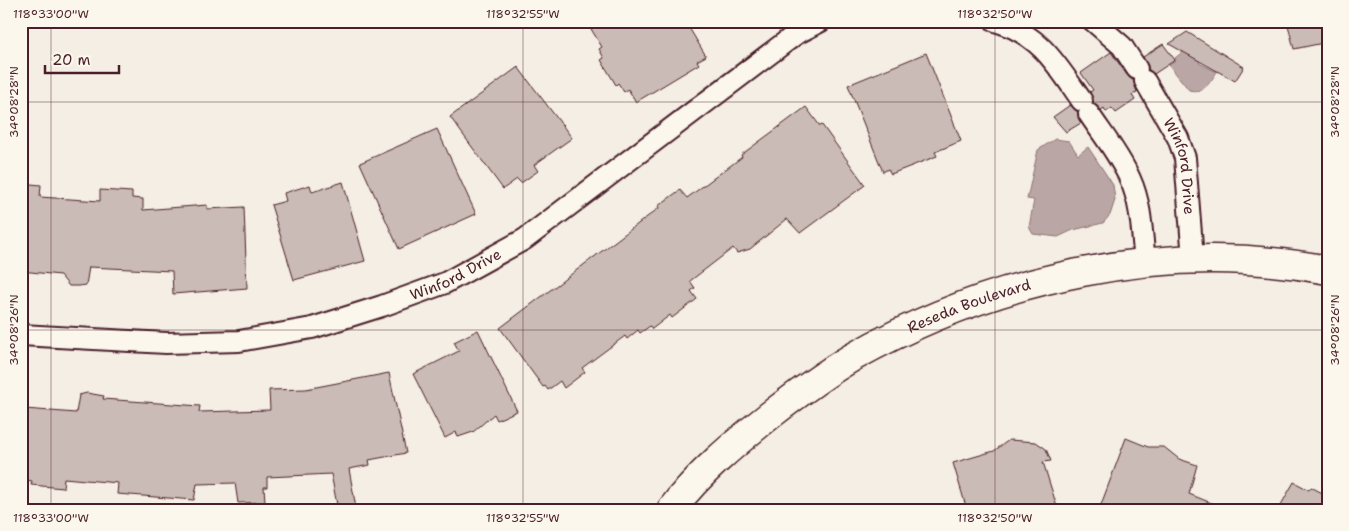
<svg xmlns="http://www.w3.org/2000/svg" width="1349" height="531" viewBox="0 0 1349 531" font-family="'Shantell Sans',sans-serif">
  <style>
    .water { fill: #baa7a5; stroke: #8d7174 }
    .building { fill: #cabbb6; stroke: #4a1f2b }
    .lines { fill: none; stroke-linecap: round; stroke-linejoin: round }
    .street-casing { stroke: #4a1f2b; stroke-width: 24 }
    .secondary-casing { stroke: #4a1f2b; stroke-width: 31 }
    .street { stroke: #fbf7ec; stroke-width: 20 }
    .secondary { stroke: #fbf7ec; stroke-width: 28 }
    .ticks { fill: none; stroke: #4a1f2b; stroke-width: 1; stroke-opacity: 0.45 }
    .labels { text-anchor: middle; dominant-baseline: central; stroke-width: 4.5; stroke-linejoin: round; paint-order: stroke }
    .street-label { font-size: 15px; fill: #4a1f2b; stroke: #fbf7ec }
    .neatline { fill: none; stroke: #4a1f2b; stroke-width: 2 }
    .ticks-label { font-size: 12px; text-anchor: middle; fill: #4a1f2b }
  </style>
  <rect width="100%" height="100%" fill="#f4eee4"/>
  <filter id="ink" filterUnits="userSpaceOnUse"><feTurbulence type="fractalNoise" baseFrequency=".02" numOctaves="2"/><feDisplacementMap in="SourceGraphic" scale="10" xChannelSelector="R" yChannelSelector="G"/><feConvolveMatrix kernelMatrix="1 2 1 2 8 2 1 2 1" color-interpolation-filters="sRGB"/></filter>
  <g filter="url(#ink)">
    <path class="water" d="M1188 48 1202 56 1199 63 1215 71 1218 70C1210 82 1205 94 1189 90L1169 65 1176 60 1175 58Z
      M1055 139 1069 141 1078 155 1088 147 1113 185 1115 200 1110 215 1103 223 1073 230 1058 237 1033 234 1029 227 1034 200 1027 199 1038 150Z"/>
    <path class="building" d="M605 21H685L706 56 697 61 699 64 636 102 628 89 624 92 618 83 616 85 601 60 604 58 599 49 602 47 591 29Z
      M1287 21H1328V42L1294 49Z
      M1187 32 1244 67 1235 81 1169 44Z
      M1163 44 1175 60 1154 74 1149 70 1143 57Z
      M1111 52 1127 75 1133 80 1137 92 1132 95 1135 100 1116 113 1112 108 1106 112 1104 108 1101 110 1093 103 1090 92 1093 90 1081 73Z
      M926 53 961 141 935 152 937 156 891 174 888 169 883 172 848 85Z
      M518 67 572 138 534 165 538 171 521 183 517 179 503 189 450 117Z
      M1070 105 1078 112 1081 123 1066 132 1053 117Z
      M806 107 820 126 822 125 865 185 800 233 787 219 750 249 737 253 733 248 690 281 695 288 691 291 697 299 672 318 670 315 652 329 650 326 640 333 638 330 627 339 625 336 582 368 585 372 564 388 560 381 548 390 545 386 543 387 500 328 659 208 658 206 680 190 687 198 742 157 741 155Z
      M437 129 476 214 399 249 360 163Z
      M343 182 365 261 294 280 271 205 286 201 284 193 310 185 312 192Z
      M21 183 41 185 40 197 100 201V190L132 192V198L143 199V210L207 205V209L244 207 247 288 173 294 172 271 89 267 86 285 78 286H69L60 275 21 271Z
      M478 330 517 411 497 420 494 414 473 432 458 437 456 432 445 438 413 374 459 351 454 342Z
      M389 373 406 453 369 460 370 465 349 469 356 508 338 510 331 474 267 477V487H264L265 502 238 503 235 483 197 484 194 500 117 494 118 483 64 478 63 488 31 485 32 481 21 479 25 409 76 413 79 395 87 393 104 396 103 399 200 406 199 412 270 410 269 390 306 389Z
      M1126 438 1148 447H1164L1179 459 1197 465 1189 494 1224 508V510H1099Z
      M1009 440 1036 442 1046 449 1051 461 1043 462 1058 510H967L953 463 994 451Z
      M1294 482 1309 490 1311 487 1328 496V510H1278Z"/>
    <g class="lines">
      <defs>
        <g id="street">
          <path d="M995 21C1040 34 1057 65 1082 101"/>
          <path d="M1093 21 1122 46 1137 69"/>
          <path id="s1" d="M1145 81 1178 138 1185 158 1193 259"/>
          <path d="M1089 114C1103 135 1120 156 1130 179 1142 205 1142 236 1145 263"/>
          <path id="s2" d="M21 335 166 343 239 341 312 328 382 306 445 283 525 239 796 34 821 21"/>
        </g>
        <g id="secondary">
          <path id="s3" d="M671 510C698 474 734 444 769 416 796 395 824 374 853 357 995 277 1167 239 1328 270"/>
        </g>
      </defs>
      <use href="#street" class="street-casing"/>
      <use href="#secondary" class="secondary-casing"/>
      <use href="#street" class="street"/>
      <use href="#secondary" class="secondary"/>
    </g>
  </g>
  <path class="ticks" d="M51 21V510M523 21V510M995 21V510M21 102H1328M21 330H1328"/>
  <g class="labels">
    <g class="street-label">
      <text stroke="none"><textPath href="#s1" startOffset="94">Winford Drive</textPath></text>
      <text stroke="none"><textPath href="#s2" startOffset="446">Winford Drive</textPath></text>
      <text stroke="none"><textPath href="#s3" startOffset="366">Reseda Boulevard</textPath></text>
    </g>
  </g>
  <rect width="1349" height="531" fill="none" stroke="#fbf7ec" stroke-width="55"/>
  <path d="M45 65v8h74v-8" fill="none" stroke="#4a1f2b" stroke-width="2.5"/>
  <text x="52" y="65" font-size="15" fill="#4a1f2b" stroke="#fbf7ec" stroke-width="4" paint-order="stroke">20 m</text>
  <rect x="28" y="28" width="1294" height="476" class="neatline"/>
  <g class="ticks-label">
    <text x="51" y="18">118°33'00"W</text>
    <text x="523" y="18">118°32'55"W</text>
    <text x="995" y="18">118°32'50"W</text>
    <text transform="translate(14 102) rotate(-90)" y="4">34°08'28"N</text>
    <text transform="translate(1335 102) rotate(-90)" y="4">34°08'28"N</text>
    <text transform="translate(14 330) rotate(-90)" y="4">34°08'26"N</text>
    <text transform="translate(1335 330) rotate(-90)" y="4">34°08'26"N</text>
    <text x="51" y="522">118°33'00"W</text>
    <text x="523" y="522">118°32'55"W</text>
    <text x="995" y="522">118°32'50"W</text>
  </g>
</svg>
